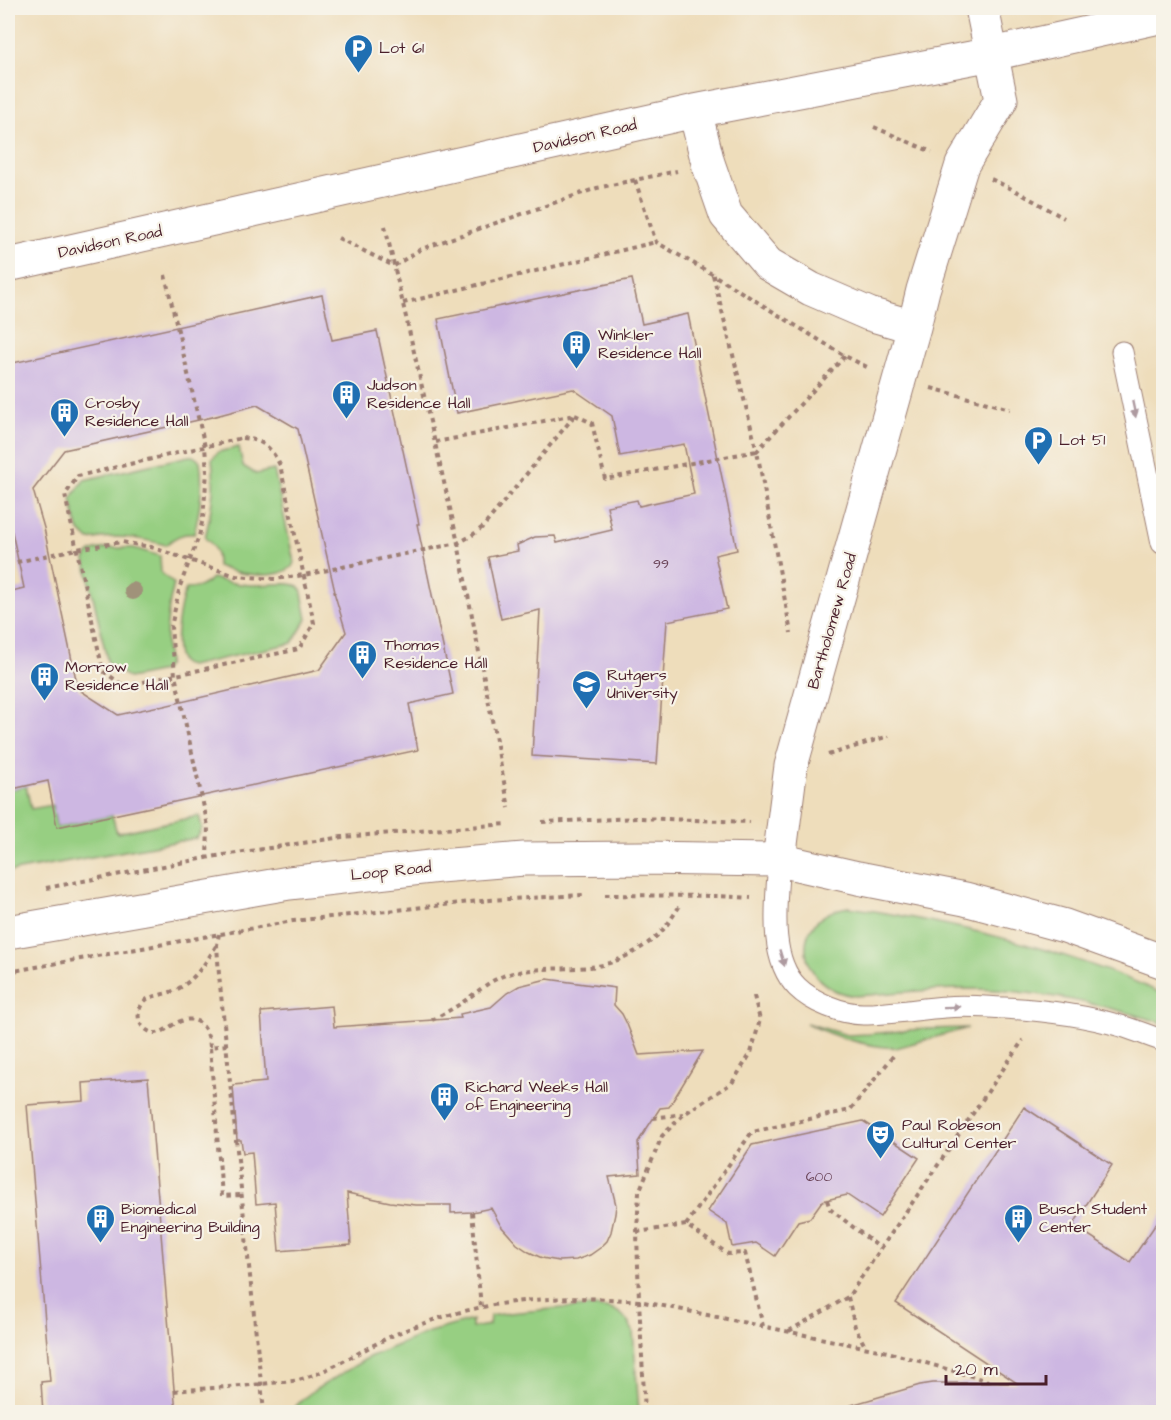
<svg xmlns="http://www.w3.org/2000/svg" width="1171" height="1420" viewBox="0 0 1171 1420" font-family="'Architects Daughter',sans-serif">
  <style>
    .green { fill: #97cf82; stroke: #707756; stroke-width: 1.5 }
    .building { fill: #cdb7e2; fill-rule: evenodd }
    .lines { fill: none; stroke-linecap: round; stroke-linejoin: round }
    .service-casing { stroke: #9c7e73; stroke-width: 23 }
    .minor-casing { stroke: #9c7e73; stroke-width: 35 }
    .path { stroke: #9c7e73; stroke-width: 4; stroke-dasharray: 4.5 4.5; stroke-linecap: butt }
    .service { stroke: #fff; stroke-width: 21 }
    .minor { stroke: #fff; stroke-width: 33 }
    .tree { fill: #a0927a }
    .oneway { fill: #ae9aa0 }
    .labels { text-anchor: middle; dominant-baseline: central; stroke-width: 4.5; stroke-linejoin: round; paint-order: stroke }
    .number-label { font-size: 14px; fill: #6b4559 }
    .poi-label { font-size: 16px; fill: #4a1f2b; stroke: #f7f3e8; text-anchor: start }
    .street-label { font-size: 16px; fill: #4a1f2b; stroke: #f7f3e8 }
  </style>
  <rect width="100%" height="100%" fill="#f7f3e8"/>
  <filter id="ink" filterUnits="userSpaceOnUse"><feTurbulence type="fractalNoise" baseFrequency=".0167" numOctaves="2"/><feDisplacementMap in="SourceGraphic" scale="12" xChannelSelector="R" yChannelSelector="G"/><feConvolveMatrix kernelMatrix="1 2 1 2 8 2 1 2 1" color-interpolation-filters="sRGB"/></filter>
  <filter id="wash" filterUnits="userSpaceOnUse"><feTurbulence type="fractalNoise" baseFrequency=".008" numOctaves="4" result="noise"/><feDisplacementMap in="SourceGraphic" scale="24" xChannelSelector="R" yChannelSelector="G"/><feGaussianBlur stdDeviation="1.35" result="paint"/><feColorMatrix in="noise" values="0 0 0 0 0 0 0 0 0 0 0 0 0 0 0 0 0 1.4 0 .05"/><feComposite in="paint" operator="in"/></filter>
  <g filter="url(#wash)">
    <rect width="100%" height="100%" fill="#edb"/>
    <path class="green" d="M239 447 243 466 256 474 274 470 294 562 292 567C275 581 236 574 217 566 217 554 215 545 205 538 211 512 216 486 212 459L218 452Z
      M189 456H193L200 461C204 486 200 510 194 534 182 533 175 537 166 545 140 538 116 534 89 540L78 529 71 499 84 480Z
      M109 548H134L160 556 161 573 174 584C168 605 166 624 166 645 166 652 168 658 168 664L163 671 129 678 108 664 85 560C89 549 99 549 109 548Z
      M212 578C225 582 237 584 250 585 264 586 291 580 301 588L307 619 292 643 190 666C186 665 184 665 181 662 171 651 180 602 186 589 196 589 205 586 212 578Z
      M26 786 31 809 52 805 57 827 112 815 117 833 199 816 202 828 197 838 8 872V790Z
      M849 907C954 923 1066 949 1163 994V1023C1099 1003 1034 989 966 989 929 989 893 993 856 996 796 990 785 916 849 907Z
      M806 1023 847 1035 869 1034 922 1029 968 1028 896 1048C865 1046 834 1037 806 1023Z
      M563 1308C578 1308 609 1304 621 1314 627 1319 630 1325 633 1331L639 1412H290L304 1398 313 1391 369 1357 429 1332 472 1320V1328L489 1325 490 1316 509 1313Z"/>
    <g id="blocks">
      <path class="building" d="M632 279 642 324 688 314 737 550 715 555 727 609 667 621 657 764 532 756 540 610 501 619 488 557 518 551 517 545 535 537 555 536 557 543 612 530 607 506 637 500 639 506 694 494 684 444 620 456 612 416 573 389 457 413 438 319Z
        M322 295 332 340 377 331 419 524H417L453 694 409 704 418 750 57 827 48 781 8 790V592L24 588 12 532 8 533V364ZM257 405 298 429 335 592H334L346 632 319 670 160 707 159 706 118 715 78 689 44 528 33 490 64 450 212 417Z
        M547 979 615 988 614 1005 622 1014 627 1024 639 1055 703 1051 669 1107 660 1108 638 1142 640 1174 609 1177 616 1205 615 1214 611 1232 607 1241 600 1248 590 1255 576 1260 559 1261 542 1258 529 1252 517 1244 501 1226 491 1208 472 1212 451 1213V1205H416L390 1202 347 1193 351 1245 279 1251 275 1202 256 1204 252 1152 243 1153 241 1140H237L233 1085 266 1082 261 1012 332 1006 334 1027 461 1018 460 1014 491 1007 507 993 519 986Z
        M148 1078 176 1413H43L41 1382 50 1381 27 1105 84 1101 83 1083Z
        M1024 1107 1112 1165 1073 1225 1130 1262 1164 1212V1413H852L851 1405 920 1385 933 1383H1017L896 1303Z
        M863 1121 919 1158 880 1217 847 1195 822 1201 810 1218 798 1221 775 1256 756 1243 732 1247 727 1224 708 1211 752 1145Z"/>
    </g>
  </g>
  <g filter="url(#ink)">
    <use href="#blocks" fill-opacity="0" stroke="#9c7e73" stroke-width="1.5"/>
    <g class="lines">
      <defs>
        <path id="service" d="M1122 352 1162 543
          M779 860C777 898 767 957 797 987 812 1002 842 1014 863 1014 890 1014 918 1009 945 1007 964 1005 985 1007 1004 1008 1043 1010 1083 1015 1121 1026 1135 1030 1149 1036 1164 1041"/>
        <path id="minor" d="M695 111 708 163 726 215 768 264 811 289 869 314 914 327
          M8 265 695 111 992 54 1164 16
          M779 860 791 766 914 327 923 290 962 165 1001 100 982 8
          M8 932 289 883 439 866 524 859 641 858 779 860 858 878 965 899 1065 926 1164 962"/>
      </defs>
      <use href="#service" class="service-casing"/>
      <use href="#minor" class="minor-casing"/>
      <path class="path" d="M874 127 932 152
        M991 179 1018 192 1064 218
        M635 180 656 242 712 274 845 356 867 367
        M385 226 458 543 509 808
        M338 238 394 266 421 249 597 188 677 171
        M165 275 205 447 207 472 203 518 199 536 180 586 171 627 175 675 208 826 207 858
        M713 275 757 451 845 356
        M403 303 656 242
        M931 388 1010 409
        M575 415 592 423 605 479 757 451 791 633
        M242 438C263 440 270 446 280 465L314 623 299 649 124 686 103 671 65 495 78 476Z
        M8 564 76 549 122 542 151 547 236 576 275 579 304 575 458 543 471 536 483 527 575 415 436 442
        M828 755 889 736
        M542 822 638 818 750 822
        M46 888 217 856 342 837 507 824
        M605 895 719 896 751 898
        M219 934 217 945 219 975 264 1412
        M8 972 293 921 490 900 583 895
        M432 1020C441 1015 451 1010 460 1004 474 995 487 982 503 976 531 966 560 970 590 967 614 965 642 950 660 933 667 926 673 916 679 907
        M227 1045 210 1047 222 1196 242 1195
        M210 1047C209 1031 200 1014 181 1021 168 1025 159 1041 144 1028 136 1021 137 1007 146 1000 151 996 158 996 163 994 173 992 181 988 188 982 200 972 208 959 216 946
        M653 1118 683 1114
        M827 1200 830 1209 880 1248
        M472 1212 481 1307
        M686 1225 752 1132 850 1110 894 1055
        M637 1232 639 1192 662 1136 684 1114 732 1083 751 1053 760 1020 753 992
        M848 1297 855 1327 865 1346
        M789 1331 848 1297 1023 1040
        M174 1391C206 1388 238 1387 270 1383 280 1382 292 1382 302 1379 337 1368 367 1346 401 1332 480 1299 555 1294 639 1301L888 1352 988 1381
        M645 1412 639 1301 637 1232 686 1225 728 1254 745 1253 763 1326"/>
      <use href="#service" class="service"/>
      <use href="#minor" class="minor"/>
    </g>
    <circle class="tree" cx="133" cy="591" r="9"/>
    <defs><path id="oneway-solid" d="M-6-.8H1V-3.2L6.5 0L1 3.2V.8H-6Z" transform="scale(1.5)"/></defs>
    <g class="oneway">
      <use href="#oneway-solid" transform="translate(1134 409) rotate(78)"/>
      <use href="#oneway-solid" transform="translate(782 958) rotate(73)"/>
      <use href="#oneway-solid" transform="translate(952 1007) rotate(-1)"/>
    </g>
  </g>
  <defs>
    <symbol id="parking-pin" viewBox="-11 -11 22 30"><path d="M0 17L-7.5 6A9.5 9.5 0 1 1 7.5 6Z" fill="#1f6fb2" stroke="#f7f3e8"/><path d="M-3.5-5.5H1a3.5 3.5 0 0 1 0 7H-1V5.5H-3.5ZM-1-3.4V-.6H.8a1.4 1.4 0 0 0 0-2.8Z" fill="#fff"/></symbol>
    <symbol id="building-pin" viewBox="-11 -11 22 30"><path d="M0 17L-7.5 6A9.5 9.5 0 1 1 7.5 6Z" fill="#1f6fb2" stroke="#f7f3e8"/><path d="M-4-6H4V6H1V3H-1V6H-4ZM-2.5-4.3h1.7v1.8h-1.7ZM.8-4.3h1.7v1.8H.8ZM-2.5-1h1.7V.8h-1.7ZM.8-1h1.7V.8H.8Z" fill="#fff"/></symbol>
    <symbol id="university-pin" viewBox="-11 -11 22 30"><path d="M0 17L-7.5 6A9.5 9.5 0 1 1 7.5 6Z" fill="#1f6fb2" stroke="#f7f3e8"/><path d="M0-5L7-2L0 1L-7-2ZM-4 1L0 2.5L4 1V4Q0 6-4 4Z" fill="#fff"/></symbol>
    <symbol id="theatre-pin" viewBox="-11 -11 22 30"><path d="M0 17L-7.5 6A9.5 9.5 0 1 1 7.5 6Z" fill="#1f6fb2" stroke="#f7f3e8"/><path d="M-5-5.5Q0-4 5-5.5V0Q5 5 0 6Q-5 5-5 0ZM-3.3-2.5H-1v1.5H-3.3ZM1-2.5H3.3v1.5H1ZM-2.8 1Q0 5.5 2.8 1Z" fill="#fff"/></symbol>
  </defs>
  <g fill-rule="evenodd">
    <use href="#parking-pin" x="342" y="32" width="33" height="45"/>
    <use href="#building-pin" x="560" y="328" width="33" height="45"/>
    <use href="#building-pin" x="330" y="378" width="33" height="45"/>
    <use href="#building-pin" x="48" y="396" width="33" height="45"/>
    <use href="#parking-pin" x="1022" y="424" width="33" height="45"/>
    <use href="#building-pin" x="346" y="638" width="33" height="45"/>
    <use href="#building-pin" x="28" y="660" width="33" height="45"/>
    <use href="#university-pin" x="570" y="668" width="33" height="45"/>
    <use href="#building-pin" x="428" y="1080" width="33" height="45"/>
    <use href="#theatre-pin" x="864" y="1118" width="33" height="45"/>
    <use href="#building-pin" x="84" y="1202" width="33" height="45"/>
    <use href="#building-pin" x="1002" y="1202" width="33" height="45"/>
  </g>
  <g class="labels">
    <g class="number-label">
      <text x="661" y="564">99</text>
      <text x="819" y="1177">600</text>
    </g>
    <g class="poi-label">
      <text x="379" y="48">Lot 61</text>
      <text x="598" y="335">Winkler<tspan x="598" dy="18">Residence Hall</tspan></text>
      <text x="367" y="385">Judson<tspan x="367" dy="18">Residence Hall</tspan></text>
      <text x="85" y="403">Crosby<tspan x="85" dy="18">Residence Hall</tspan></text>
      <text x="1059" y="440">Lot 51</text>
      <text x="384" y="645">Thomas<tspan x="384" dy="18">Residence Hall</tspan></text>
      <text x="65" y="667">Morrow<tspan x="65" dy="18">Residence Hall</tspan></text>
      <text x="607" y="675">Rutgers<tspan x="607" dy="18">University</tspan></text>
      <text x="465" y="1087">Richard Weeks Hall<tspan x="465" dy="18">of Engineering</tspan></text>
      <text x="902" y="1125">Paul Robeson<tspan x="902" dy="18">Cultural Center</tspan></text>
      <text x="121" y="1209">Biomedical<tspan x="121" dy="18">Engineering Building</tspan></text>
      <text x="1039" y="1209">Busch Student<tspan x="1039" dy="18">Center</tspan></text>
    </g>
    <g class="street-label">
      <text transform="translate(585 136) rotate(-13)">Davidson Road</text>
      <text transform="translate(110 242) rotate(-12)">Davidson Road</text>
      <text transform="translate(832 621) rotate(-74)">Bartholomew Road</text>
      <text transform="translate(391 871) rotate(-6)">Loop Road</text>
    </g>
  </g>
  <rect width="1171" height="1420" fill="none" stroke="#f7f3e8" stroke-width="30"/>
  <path d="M946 1375v9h100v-9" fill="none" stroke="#4a1f2b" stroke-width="3"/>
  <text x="955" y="1375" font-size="18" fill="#4a1f2b" stroke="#f7f3e8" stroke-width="4.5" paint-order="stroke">20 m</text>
</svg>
